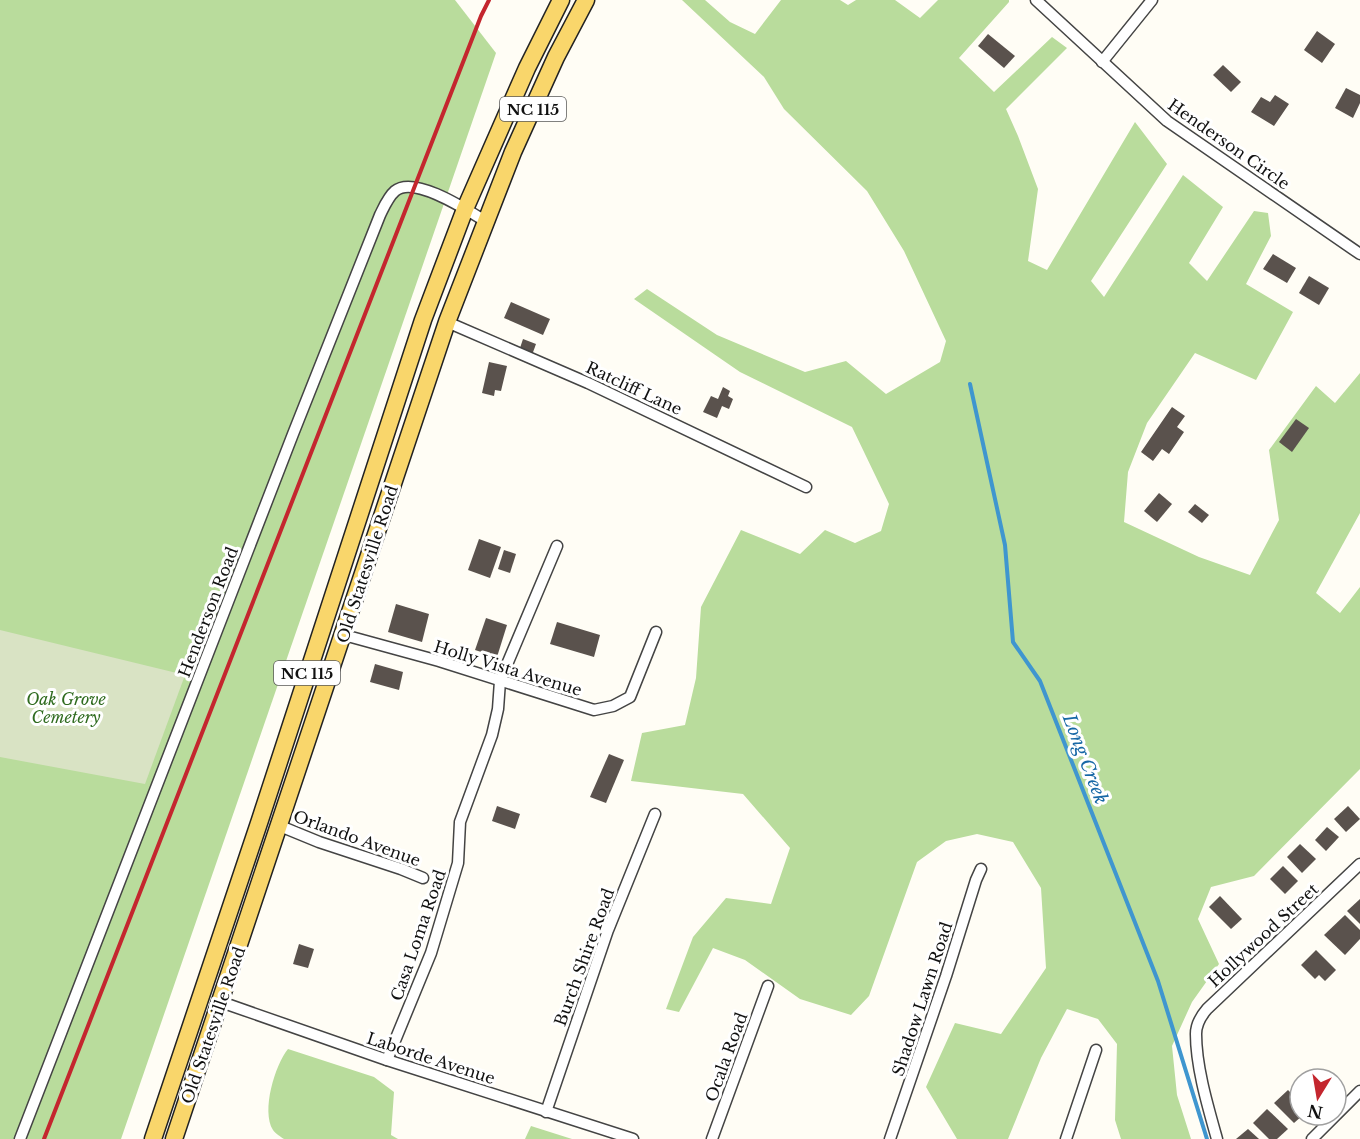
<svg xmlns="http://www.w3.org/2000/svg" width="1360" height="1139" font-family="'Libre Baskerville',serif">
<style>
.forest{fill:#b9dc9c}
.cemetery{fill:#d9e3c4}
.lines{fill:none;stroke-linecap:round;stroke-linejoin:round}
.stream{stroke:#3f96cf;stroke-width:4}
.building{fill:#5a524d}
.street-casing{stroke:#444;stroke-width:13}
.primary-casing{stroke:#222;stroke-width:19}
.street{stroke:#fff;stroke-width:10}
.primary{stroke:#f9d66b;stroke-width:16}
.rail{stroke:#c4262e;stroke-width:4}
.labels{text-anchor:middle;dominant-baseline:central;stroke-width:6;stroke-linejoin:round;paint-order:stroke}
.shield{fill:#fff;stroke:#585858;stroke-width:1.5}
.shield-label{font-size:15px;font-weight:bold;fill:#111}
.street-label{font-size:16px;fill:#111;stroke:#fff}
.park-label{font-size:16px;font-style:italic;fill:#2f6b1f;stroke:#fff}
.water-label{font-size:18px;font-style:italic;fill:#1768a6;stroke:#fff}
</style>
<rect width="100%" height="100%" fill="#fffdf5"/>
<g class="forest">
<path d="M0 0H455L496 53 121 1139H0Z"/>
<path d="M682 0H705L730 22 755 34 781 0H840L848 5 856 0H895L920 18 938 0H1009V2L959 58 994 92 1052 37 1067 48 1006 109 1018 136 1038 189 1028 261 1047 270 1135 122 1167 164 1091 281 1104 297 1183 175 1223 207 1189 263 1207 281 1254 211 1268 213 1271 236 1246 284 1293 312 1256 380 1195 353 1147 423 1128 472 1124 522 1199 557 1250 575 1279 520 1269 450 1316 386 1335 403 1360 373V513L1316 593 1340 613 1360 587V769L1254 876 1211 887 1198 919 1219 964 1192 1002 1172 1046 1177 1095 1191 1139H1121L1115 1120 1117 1044 1098 1019 1067 1009 1041 1058 1008 1139H957L926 1087 955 1023 1001 1034 1046 968 1041 888 1013 842 977 834 946 841 917 862 869 996 851 1015 800 999 745 960 713 948 679 1012 666 1009 693 937 726 898 771 904 790 848 743 794 631 781 642 733 685 725 696 678 701 607 741 530 800 554 825 530 855 543 881 531 889 504 852 427 740 372 634 299 647 289 717 335 805 372 846 361 886 394 940 362 946 341 904 251 867 191 784 109 764 77Z"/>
<path d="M288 1049 374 1077 394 1092 391 1135 398 1139H284C281 1137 275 1133 273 1130 261 1111 275 1065 288 1049Z"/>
<path d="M531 1126 572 1139H525Z"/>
</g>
<path class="cemetery" d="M0 630 185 675 145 784 0 757Z"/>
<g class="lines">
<path class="stream" d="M970 384 1005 545 1013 642 1040 681 1158 981 1207 1139"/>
</g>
<g class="building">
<path d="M1317 31 1335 44 1322 63 1304 50Z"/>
<path d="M988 34 1015 56 1004 68 978 46Z"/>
<path d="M1223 65 1241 82 1231 92 1213 75Z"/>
<path d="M1346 88 1360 95V103L1353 118 1335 108Z"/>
<path d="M1275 95 1289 104 1274 126 1251 112 1261 97 1270 102Z"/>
<path d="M1273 254 1296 268 1287 283 1263 269Z"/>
<path d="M1309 276 1329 288 1319 305 1299 293Z"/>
<path d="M511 302 550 319 543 335 504 318Z"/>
<path d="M523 339 536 344 532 355 519 351Z"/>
<path d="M489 362 507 366 501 391 495 390 494 396 482 393Z"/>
<path d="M723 387 730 391 728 396 733 399 729 409 722 406 717 418 703 412 711 396 718 399Z"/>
<path d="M1172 407 1185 416 1177 427 1184 432 1169 454 1162 449 1153 461 1141 452Z"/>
<path d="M1296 419 1309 428 1292 452 1279 442Z"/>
<path d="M1159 493 1172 504 1157 522 1144 511Z"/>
<path d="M1195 504 1209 515 1202 523 1188 512Z"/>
<path d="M479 539 501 547 490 578 468 570Z"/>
<path d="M504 550 516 554 510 573 498 569Z"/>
<path d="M396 604 429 614 422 642 388 632Z"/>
<path d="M486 618 507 625 497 657 475 650Z"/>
<path d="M557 622 600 635 594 657 550 644Z"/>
<path d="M375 664 403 672 399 690 370 682Z"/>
<path d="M609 754 624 760 606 803 590 797Z"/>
<path d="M497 806 520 814 515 829 492 821Z"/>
<path d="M1348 806 1360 819 1346 832 1334 819Z"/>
<path d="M1327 827 1339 837 1326 851 1315 840Z"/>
<path d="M1300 844 1316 859 1302 873 1287 857Z"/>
<path d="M1283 866 1298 881 1285 894 1270 879Z"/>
<path d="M1220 896 1242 919 1231 929 1209 907Z"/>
<path d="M1360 899V924L1347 911Z"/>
<path d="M1345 915 1360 930V939L1345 955 1324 935Z"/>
<path d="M299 944 314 949 308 968 293 964Z"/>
<path d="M1316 950 1336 970 1325 981 1319 975 1315 979 1301 965Z"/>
<path d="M1310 1071 1317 1079H1301Z"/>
<path d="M1288 1090 1300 1102V1115H1303L1294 1123 1274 1103Z"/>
<path d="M1267 1109 1288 1129 1277 1139H1269L1253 1123Z"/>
<path d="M1248 1129 1259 1139H1236Z"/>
</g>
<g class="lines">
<g class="street-casing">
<g id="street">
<path d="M1036 0 1167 121 1360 254"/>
<path d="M1102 62 1152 0"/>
<path d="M447 322 588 383 806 487"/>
<path d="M344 635 439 661 594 710 613 706 630 697 656 632"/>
<path d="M280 826 319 842 401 869 423 878"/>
<path d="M221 1002 387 1060 633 1139"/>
<path d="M387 1060 431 953 458 863 460 822 492 735 498 709 500 681 557 546"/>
<path d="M546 1112 608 930 655 814"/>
<path d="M20 1139 293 434 380 215C384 207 388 197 395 191 414 175 467 210 485 221"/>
<path d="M712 1139 768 986"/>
<path d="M890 1139 946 976 976 880 981 869"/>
<path d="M1066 1139 1096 1050"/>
<path d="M1217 1139C1208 1107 1196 1067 1196 1034 1196 1024 1201 1016 1207 1009L1360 864"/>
<path d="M1312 1139 1360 1091"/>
</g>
</g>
<g class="primary-casing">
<g id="primary">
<path d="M153 1139 260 820 423 320 465 209 527 68 561 0"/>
<path d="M174 1139 447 322 513 152 556 57 586 0"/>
</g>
</g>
<use href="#street" class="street"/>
<use href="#primary" class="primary"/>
<path class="rail" d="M44 1139 481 16 489 0"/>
</g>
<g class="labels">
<g class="shield">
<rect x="500" y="97" width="66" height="24" rx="4.5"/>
<rect x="274" y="661" width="66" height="24" rx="4.5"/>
</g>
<g class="shield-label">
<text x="533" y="109">NC 115</text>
<text x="307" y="673">NC 115</text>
</g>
<g class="street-label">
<text transform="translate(1229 144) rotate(35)">Henderson Circle</text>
<text transform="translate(634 388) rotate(25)">Ratcliff Lane</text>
<text transform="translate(367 564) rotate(-72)">Old Statesville Road</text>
<text transform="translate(208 612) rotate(-69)">Henderson Road</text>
<text transform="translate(508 668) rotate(17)">Holly Vista Avenue</text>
<text transform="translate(357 838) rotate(20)">Orlando Avenue</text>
<text transform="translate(418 935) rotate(-71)">Casa Loma Road</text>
<text transform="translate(1263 935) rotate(-43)">Hollywood Street</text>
<text transform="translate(584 957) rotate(-70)">Burch Shire Road</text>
<text transform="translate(922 999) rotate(-72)">Shadow Lawn Road</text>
<text transform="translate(213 1025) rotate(-71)">Old Statesville Road</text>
<text transform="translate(726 1057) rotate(-70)">Ocala Road</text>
<text transform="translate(431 1058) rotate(18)">Laborde Avenue</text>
</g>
<g class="park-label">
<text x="66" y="699">Oak Grove<tspan x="66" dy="18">Cemetery</tspan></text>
</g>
<g class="water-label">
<text transform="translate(1085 759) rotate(69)">Long Creek</text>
</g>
</g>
<g transform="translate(1318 1097) rotate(191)"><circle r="28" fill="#ffffff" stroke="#a0a0a0" stroke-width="1.5"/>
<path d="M0-4.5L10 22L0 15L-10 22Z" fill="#c4262e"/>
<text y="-9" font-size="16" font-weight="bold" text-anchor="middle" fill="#111111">N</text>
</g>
</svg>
